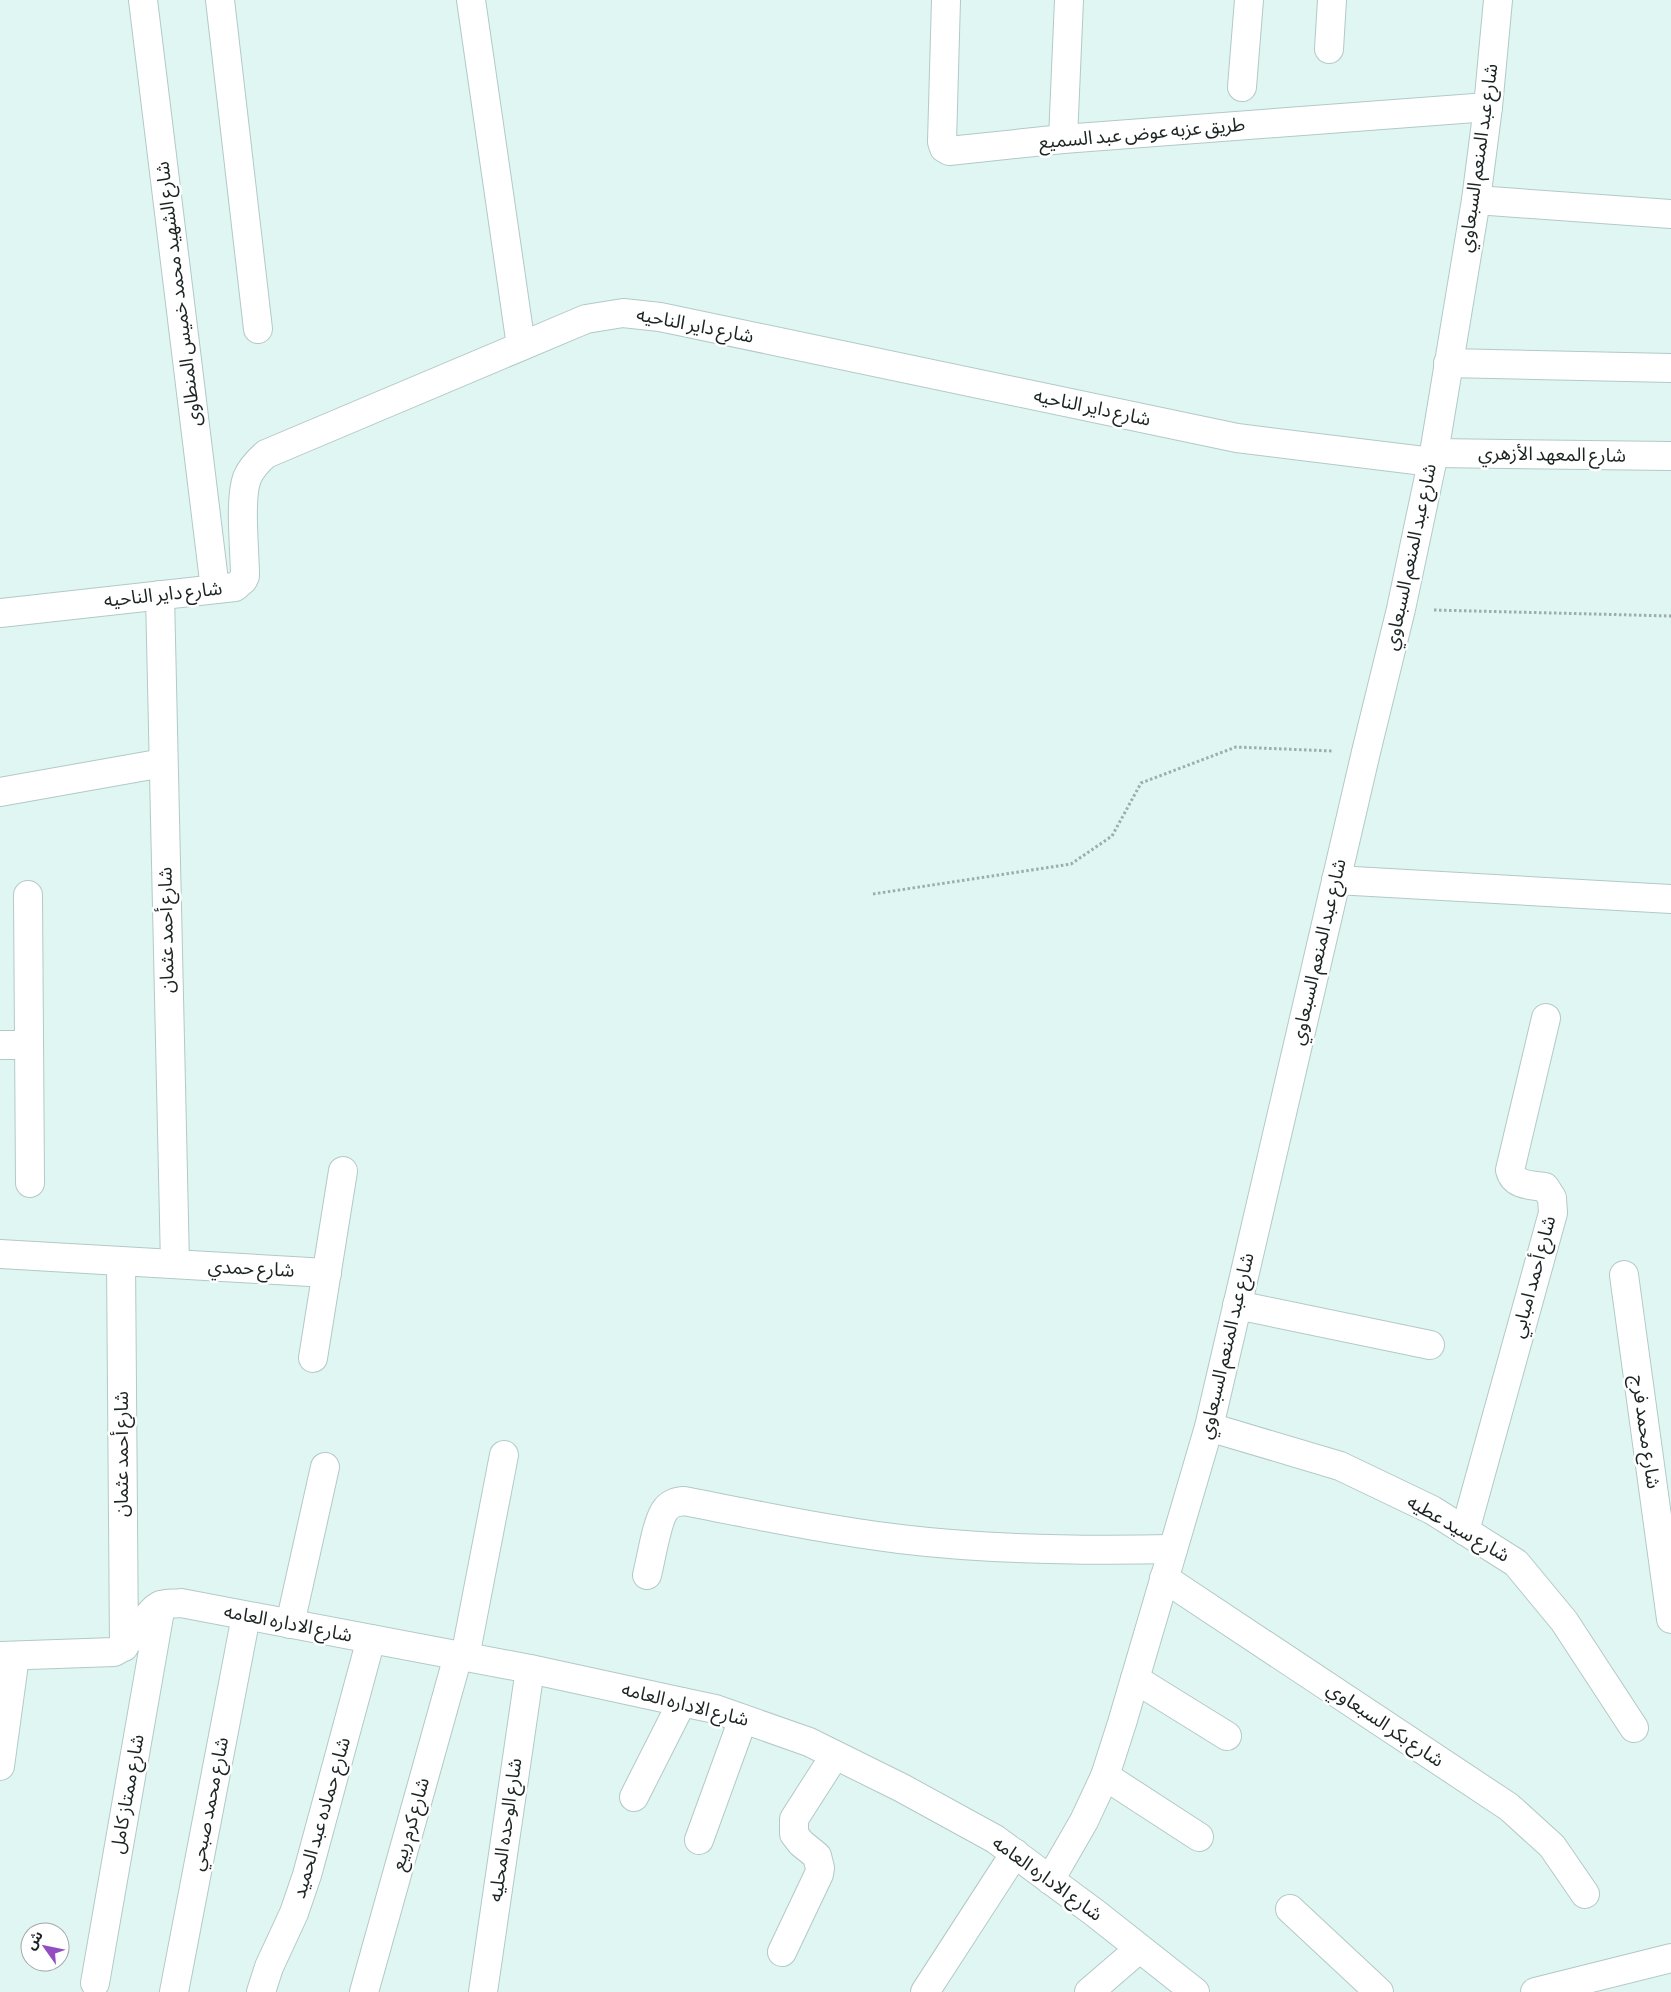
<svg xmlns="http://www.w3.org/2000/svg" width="1671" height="1992" font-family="'Sofia Sans Condensed','Noto Sans Arabic',sans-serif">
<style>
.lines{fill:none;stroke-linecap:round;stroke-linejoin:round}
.minor-casing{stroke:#b3c9c7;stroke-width:30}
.path{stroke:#9caeac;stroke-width:3;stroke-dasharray:2.5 2.5;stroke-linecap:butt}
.minor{stroke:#fff;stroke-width:28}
.labels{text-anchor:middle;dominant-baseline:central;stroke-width:5;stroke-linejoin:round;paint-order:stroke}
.street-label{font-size:19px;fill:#1b2423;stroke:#fff}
</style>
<rect width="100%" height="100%" fill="#dff6f3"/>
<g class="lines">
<g class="minor-casing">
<g id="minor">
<path d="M143 0 215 589"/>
<path d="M220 0 258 329"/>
<path d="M471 0 521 346"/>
<path d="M946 0 942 142 944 148 949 151 1063 139 1488 107"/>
<path d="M1329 49 1332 0"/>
<path d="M1242 87 1249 0"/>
<path d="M1063 139 1069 0"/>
<path d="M1476 200 1671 214"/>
<path d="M1448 363 1671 368"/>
<path d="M1434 453 1671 456"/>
<path d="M160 595 175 1264"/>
<path d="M0 613 235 587 243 580 245 576C245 551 239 500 247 478 251 468 258 461 266 454L586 319 623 313 660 317 1237 438 1432 462"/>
<path d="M0 792 163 763"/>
<path d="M1336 880 1671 899"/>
<path d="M28 895 30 1183"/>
<path d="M0 1045H29"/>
<path d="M0 1254 327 1273"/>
<path d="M121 1261 124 1647"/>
<path d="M1624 1275 1671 1619"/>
<path d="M1237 1305 1430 1345"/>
<path d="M313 1358 343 1171"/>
<path d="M1209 1427 1340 1466 1432 1510 1516 1563 1564 1621 1634 1728"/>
<path d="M1465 1531 1553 1213 1552 1198 1545 1187C1531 1185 1514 1186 1510 1170L1546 1018"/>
<path d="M647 1575C651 1560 657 1519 666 1509 671 1503 676 1502 684 1501 756 1515 827 1530 900 1539 991 1550 1082 1551 1173 1549"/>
<path d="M1164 1578 1509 1807 1552 1846 1585 1894"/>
<path d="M290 1624 325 1467"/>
<path d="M0 1656 114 1652C134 1642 147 1610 161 1605 167 1603 175 1604 181 1603L530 1669 682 1702 715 1709 809 1742 902 1788 995 1839 1095 1913 1195 1992"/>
<path d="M465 1657 504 1455"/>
<path d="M1135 1679 1227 1736"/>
<path d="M0 1766 15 1656"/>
<path d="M1105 1776 1199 1837"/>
<path d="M634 1797 682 1702"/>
<path d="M699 1840 743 1719"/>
<path d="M1050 1880 1084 1821 1105 1776 1122 1723 1209 1427 1366 752 1401 609 1434 453 1476 200 1488 107 1498 0"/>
<path d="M1290 1909 1379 1992"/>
<path d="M782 1952 819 1874 820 1868 817 1856 801 1843 794 1834V1819L835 1755"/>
<path d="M95 1983 161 1605"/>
<path d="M174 1992 246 1616"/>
<path d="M261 1992 269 1967 294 1913 307 1875 371 1639"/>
<path d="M364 1992 458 1656"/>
<path d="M483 1992 530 1669"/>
<path d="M925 1992 1015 1853"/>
<path d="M1089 1992 1139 1949"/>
<path d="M1535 1992 1671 1958"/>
</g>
</g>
<g class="path">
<path d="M1434 610 1671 616"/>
<path d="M873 894 1071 864 1112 836 1141 783 1236 747 1332 751"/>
</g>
<use href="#minor" class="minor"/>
</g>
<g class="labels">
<g class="street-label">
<text transform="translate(1142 134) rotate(-5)">طريق عزبه عوض عبد السميع</text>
<text transform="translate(1479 158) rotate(-82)">شارع عبد المنعم السبعاوي</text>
<text transform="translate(179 294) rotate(-97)">شارع الشهيد محمد خميس المنطاوى</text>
<text transform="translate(695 326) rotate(11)">شارع داير الناحيه</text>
<text transform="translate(1092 408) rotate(12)">شارع داير الناحيه</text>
<text transform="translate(1552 455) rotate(1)">شارع المعهد الأزهري</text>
<text transform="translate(1411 557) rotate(-78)">شارع عبد المنعم السبعاوي</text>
<text transform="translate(163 595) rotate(-6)">شارع داير الناحيه</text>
<text transform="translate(167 930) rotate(-91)">شارع أحمد عثمان</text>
<text transform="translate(1319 952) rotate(-77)">شارع عبد المنعم السبعاوي</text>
<text transform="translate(251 1269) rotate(3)">شارع حمدي</text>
<text transform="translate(1534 1277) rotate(-75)">شارع أحمد امبابي</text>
<text transform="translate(1227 1346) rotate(-77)">شارع عبد المنعم السبعاوي</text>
<text transform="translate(1645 1432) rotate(82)">شارع محمد فرج</text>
<text transform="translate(122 1454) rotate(-90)">شارع أحمد عثمان</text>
<text transform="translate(1458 1529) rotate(30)">شارع سيد عطيه</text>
<text transform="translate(288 1624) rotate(11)">شارع الاداره العامه</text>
<text transform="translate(685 1705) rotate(14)">شارع الاداره العامه</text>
<text transform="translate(1385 1725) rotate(34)">شارع بكر السبعاوي</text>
<text transform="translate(128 1794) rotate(-80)">شارع ممتاز كامل</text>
<text transform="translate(210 1804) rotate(-79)">شارع محمد صبحي</text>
<text transform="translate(322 1818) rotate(-74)">شارع حماده عبد الحميد</text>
<text transform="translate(411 1824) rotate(-74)">شارع كرم ربيع</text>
<text transform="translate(506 1830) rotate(-82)">شارع الوحده المحليه</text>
<text transform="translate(1047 1879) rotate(36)">شارع الاداره العامه</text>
</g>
</g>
<g transform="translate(45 1947) rotate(303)"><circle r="24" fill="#ffffff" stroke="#a4a7a7"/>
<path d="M0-4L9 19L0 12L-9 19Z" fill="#924dc1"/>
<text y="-8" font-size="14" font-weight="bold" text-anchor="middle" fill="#1b2423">ش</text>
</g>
</svg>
